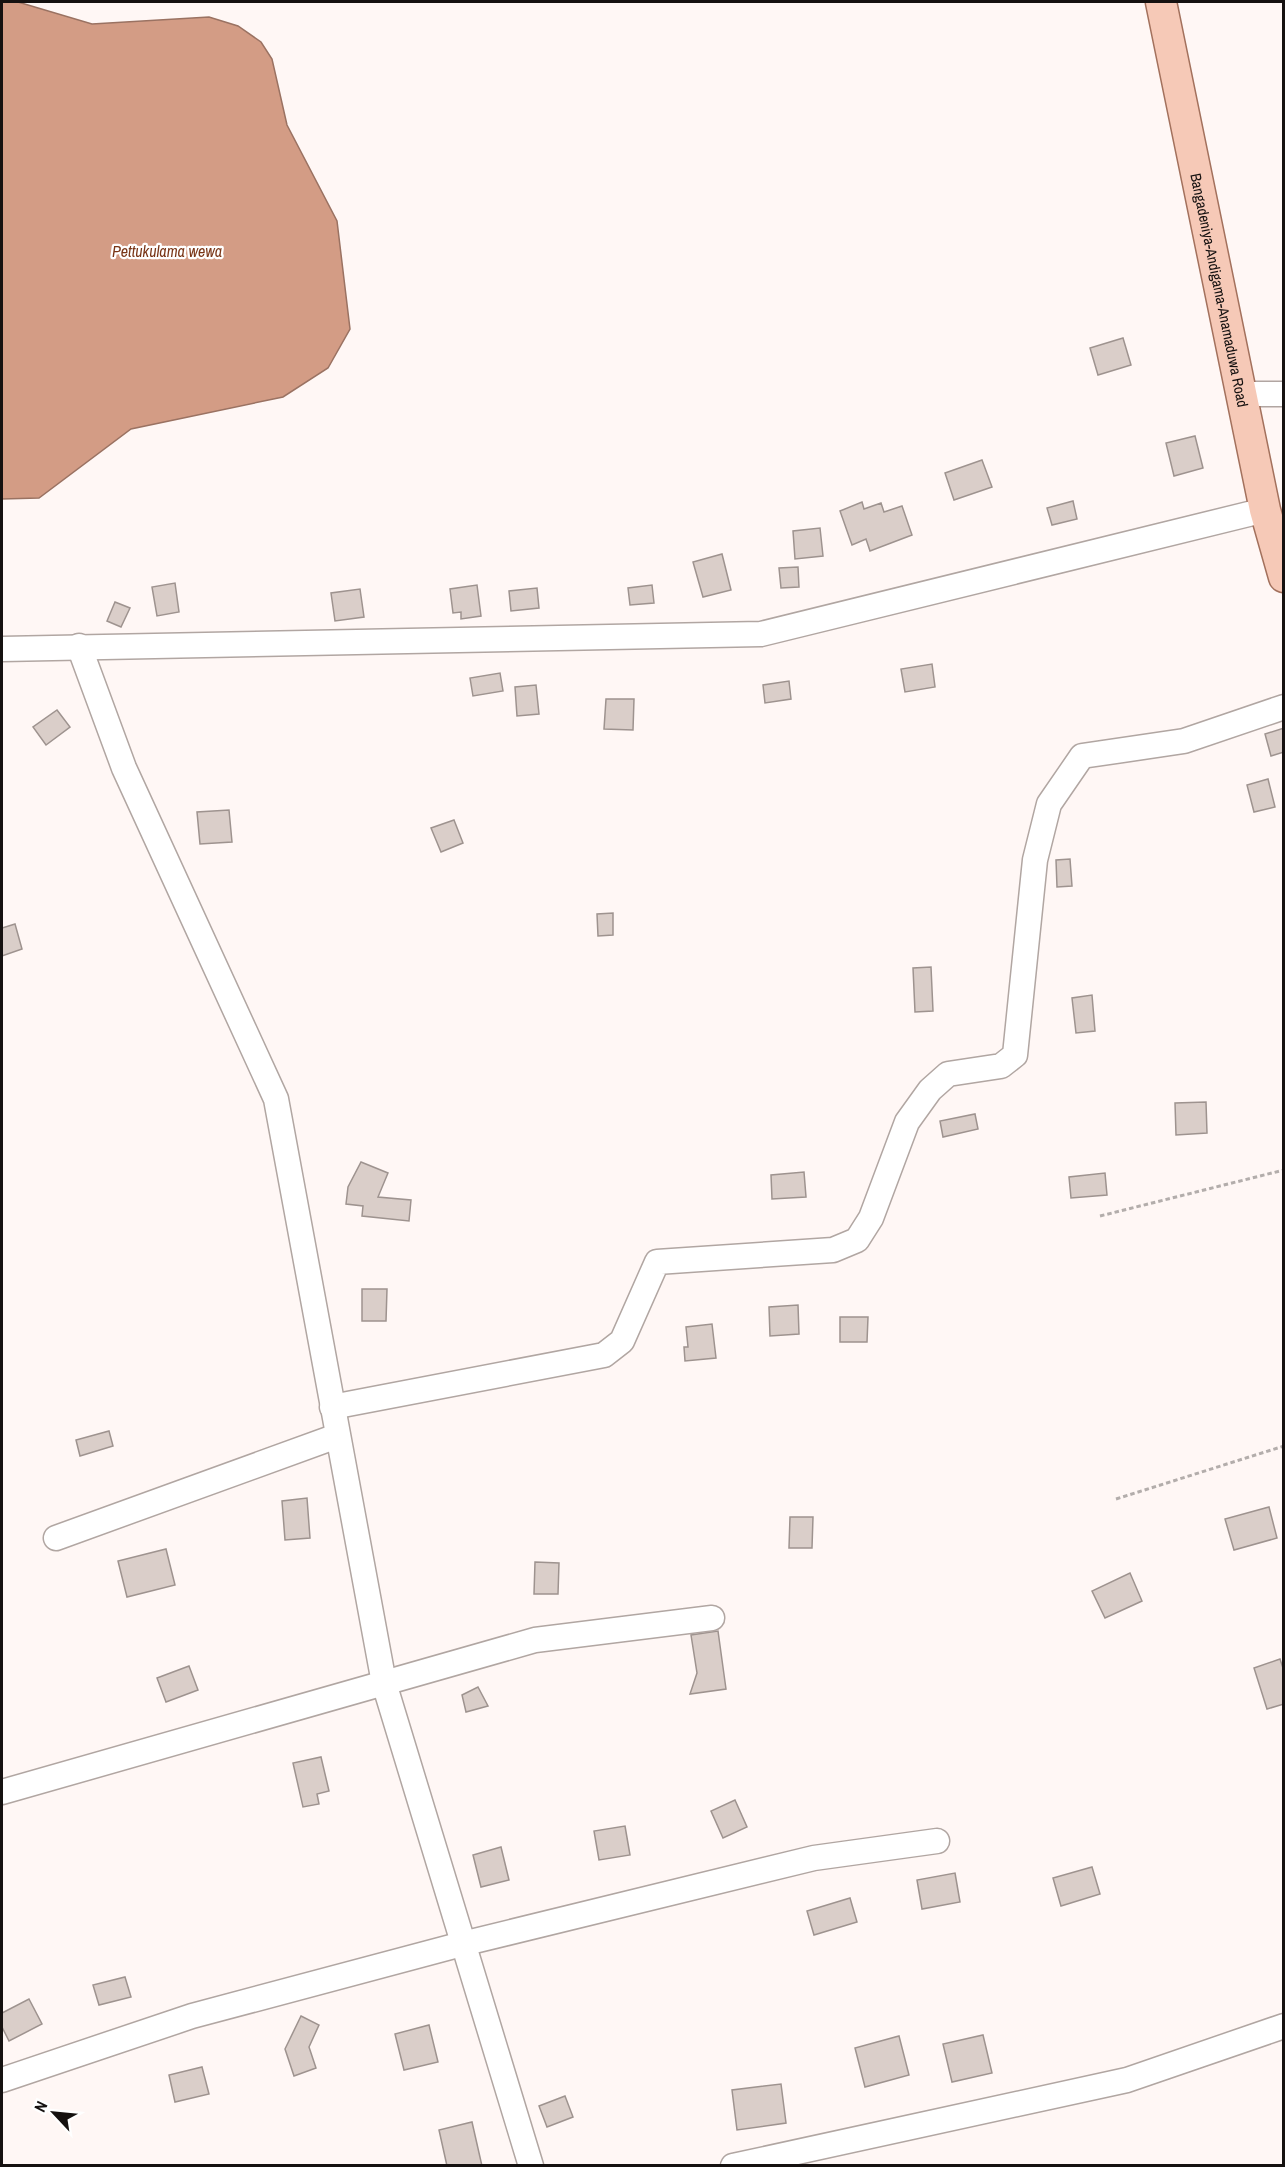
<svg xmlns="http://www.w3.org/2000/svg" width="1285" height="2167" font-family="'Archivo Narrow',sans-serif">
<style>
.water{fill:#d39c85;stroke:#9a7262;stroke-width:1.5}
.building{fill:#dacec9;stroke:#9e938f;stroke-width:1.5}
.lines{fill:none;stroke-linecap:round;stroke-linejoin:round}
.minor-casing{stroke:#b1a6a2;stroke-width:27}
.major-casing{stroke:#a3715d;stroke-width:33}
.path{stroke:#b3adab;stroke-width:3;stroke-dasharray:4.5 3;stroke-linecap:butt}
.minor{stroke:#fff;stroke-width:24}
.major{stroke:#f6c9b7;stroke-width:30}
.labels{text-anchor:middle;dominant-baseline:central;stroke-width:4.5;stroke-linejoin:round;paint-order:stroke}
.street-label{font-size:15px;fill:#151110;stroke:#fff}
.water-label{font-size:16px;font-style:italic;fill:#793516;stroke:#fff}
</style>
<rect width="100%" height="100%" fill="#fff7f5"/>
<path class="water" d="M2 2H18L92 24 209 17 238 26 261 42 272 59 287 125 337 221 350 329 328 368 283 397 131 429 39 498 2 499Z"/>
<g class="building">
<path d="M1123 338 1131 365 1098 375 1090 348Z"/>
<path d="M1195 436 1203 468 1174 476 1166 443Z"/>
<path d="M982 460 992 487 954 500 945 473Z"/>
<path d="M1073 501 1077 519 1052 525 1047 508Z"/>
<path d="M862 502 864 509 881 503 884 512 902 506 912 535 870 551 866 539 852 545 840 511Z"/>
<path d="M820 528 823 556 795 559 793 531Z"/>
<path d="M722 554 731 590 703 597 693 562Z"/>
<path d="M798 567 799 587 781 588 779 568Z"/>
<path d="M175 583 179 612 157 616 152 587Z"/>
<path d="M477 585 481 616 461 619V612L453 613 450 589Z"/>
<path d="M652 585 654 603 630 605 628 588Z"/>
<path d="M537 588 539 608 511 611 509 591Z"/>
<path d="M360 589 364 617 335 621 331 593Z"/>
<path d="M115 602 130 608 121 627 107 621Z"/>
<path d="M932 664 935 687 905 692 901 669Z"/>
<path d="M500 673 503 691 473 696 470 678Z"/>
<path d="M789 681 791 699 765 703 763 685Z"/>
<path d="M536 685 539 714 517 716 515 687Z"/>
<path d="M606 699H634L633 730 604 729Z"/>
<path d="M57 710 70 727 46 745 33 727Z"/>
<path d="M1284 728V752L1271 756 1265 734Z"/>
<path d="M1268 779 1275 807 1254 812 1247 785Z"/>
<path d="M229 810 232 842 200 844 197 812Z"/>
<path d="M454 820 463 843 441 852 431 828Z"/>
<path d="M1070 859 1072 886 1057 887 1056 860Z"/>
<path d="M613 913V935L598 936 597 914Z"/>
<path d="M15 924 22 949 2 956V928Z"/>
<path d="M931 967 933 1011 915 1012 913 968Z"/>
<path d="M1092 995 1095 1031 1076 1033 1072 998Z"/>
<path d="M1206 1102 1207 1133 1176 1135 1175 1103Z"/>
<path d="M975 1114 978 1129 943 1137 940 1121Z"/>
<path d="M361 1162 388 1173 378 1197 411 1200 409 1221 362 1216 363 1206 346 1204 348 1187Z"/>
<path d="M804 1172 806 1197 772 1199 771 1175Z"/>
<path d="M1105 1173 1107 1195 1071 1198 1069 1177Z"/>
<path d="M362 1289H387L386 1321H362Z"/>
<path d="M798 1305 799 1334 770 1336 769 1307Z"/>
<path d="M840 1317H868L867 1342H840Z"/>
<path d="M712 1324 716 1358 685 1361 684 1347H688L686 1327Z"/>
<path d="M109 1431 113 1446 80 1456 76 1440Z"/>
<path d="M307 1498 310 1538 285 1540 282 1501Z"/>
<path d="M1269 1507 1277 1538 1234 1550 1225 1519Z"/>
<path d="M790 1517H813L812 1548H789Z"/>
<path d="M166 1549 175 1585 127 1597 118 1561Z"/>
<path d="M535 1562 559 1563 558 1594H534Z"/>
<path d="M1130 1573 1142 1601 1105 1618 1092 1591Z"/>
<path d="M718 1631 726 1689 690 1694 697 1673 691 1635Z"/>
<path d="M1280 1659 1284 1671V1704L1267 1709 1254 1668Z"/>
<path d="M189 1666 198 1690 166 1702 157 1678Z"/>
<path d="M478 1687 488 1706 466 1712 462 1695Z"/>
<path d="M321 1757 329 1791 317 1794 319 1804 303 1807 293 1763Z"/>
<path d="M735 1800 747 1827 723 1838 711 1811Z"/>
<path d="M625 1826 630 1855 599 1860 594 1831Z"/>
<path d="M501 1847 509 1880 481 1887 473 1855Z"/>
<path d="M1092 1867 1100 1894 1061 1906 1053 1878Z"/>
<path d="M955 1873 960 1902 922 1909 917 1880Z"/>
<path d="M850 1898 857 1922 814 1935 807 1911Z"/>
<path d="M125 1977 131 1997 99 2005 93 1985Z"/>
<path d="M29 1999 42 2024 9 2041 2 2027V2013Z"/>
<path d="M301 2016 319 2025 309 2047 316 2068 294 2076 285 2049Z"/>
<path d="M429 2025 438 2062 404 2070 395 2034Z"/>
<path d="M983 2035 992 2073 952 2082 943 2044Z"/>
<path d="M899 2036 909 2075 865 2087 855 2048Z"/>
<path d="M202 2067 209 2094 175 2102 169 2075Z"/>
<path d="M781 2084 786 2123 737 2130 732 2090Z"/>
<path d="M565 2096 573 2117 547 2127 539 2106Z"/>
<path d="M472 2122 482 2166H447L439 2130Z"/>
</g>
<g class="lines">
<g class="minor-casing">
<g id="minor">
<path d="M1241 394H1284"/>
<path d="M79 646 124 768 276 1099 384 1683 531 2166"/>
<path d="M2 649 761 634 1265 510"/>
<path d="M332 1407 604 1355 622 1341 657 1262 833 1250 857 1240 871 1218 907 1122 930 1090 948 1074 1001 1066 1015 1055 1035 860 1049 804 1082 756 1184 741 1284 707"/>
<path d="M56 1538 337 1436"/>
<path d="M2 1792 535 1640 712 1618"/>
<path d="M2 2080 192 2016 462 1944 814 1858 937 1841"/>
<path d="M733 2166 1127 2080 1284 2026"/>
</g>
</g>
<g class="major-casing">
<g id="major">
<path id="s1" d="M1161 2 1265 510 1284 577"/>
</g>
</g>
<g class="path">
<path d="M1100 1216 1284 1170"/>
<path d="M1116 1499 1284 1446"/>
</g>
<use href="#minor" class="minor"/>
<use href="#major" class="major"/>
</g>
<g class="labels">
<g class="street-label">
<text stroke="none"><textPath href="#s1" startOffset="294">Bangadeniya-Andigama-Anamaduwa Road</textPath></text>
</g>
<g class="water-label">
<text x="167" y="251">Pettukulama wewa</text>
</g>
</g>
<rect width="1285" height="2167" fill="none" stroke="#151110" stroke-width="6"/>
<g transform="translate(54 2113) rotate(296)" stroke="#ffffff" stroke-width="4.5" paint-order="stroke">
<path d="M0-4.5L10 22L0 15L-10 22Z" fill="#151110"/>
<text y="-9" font-size="16" font-weight="bold" text-anchor="middle" fill="#151110">N</text>
</g>
</svg>
